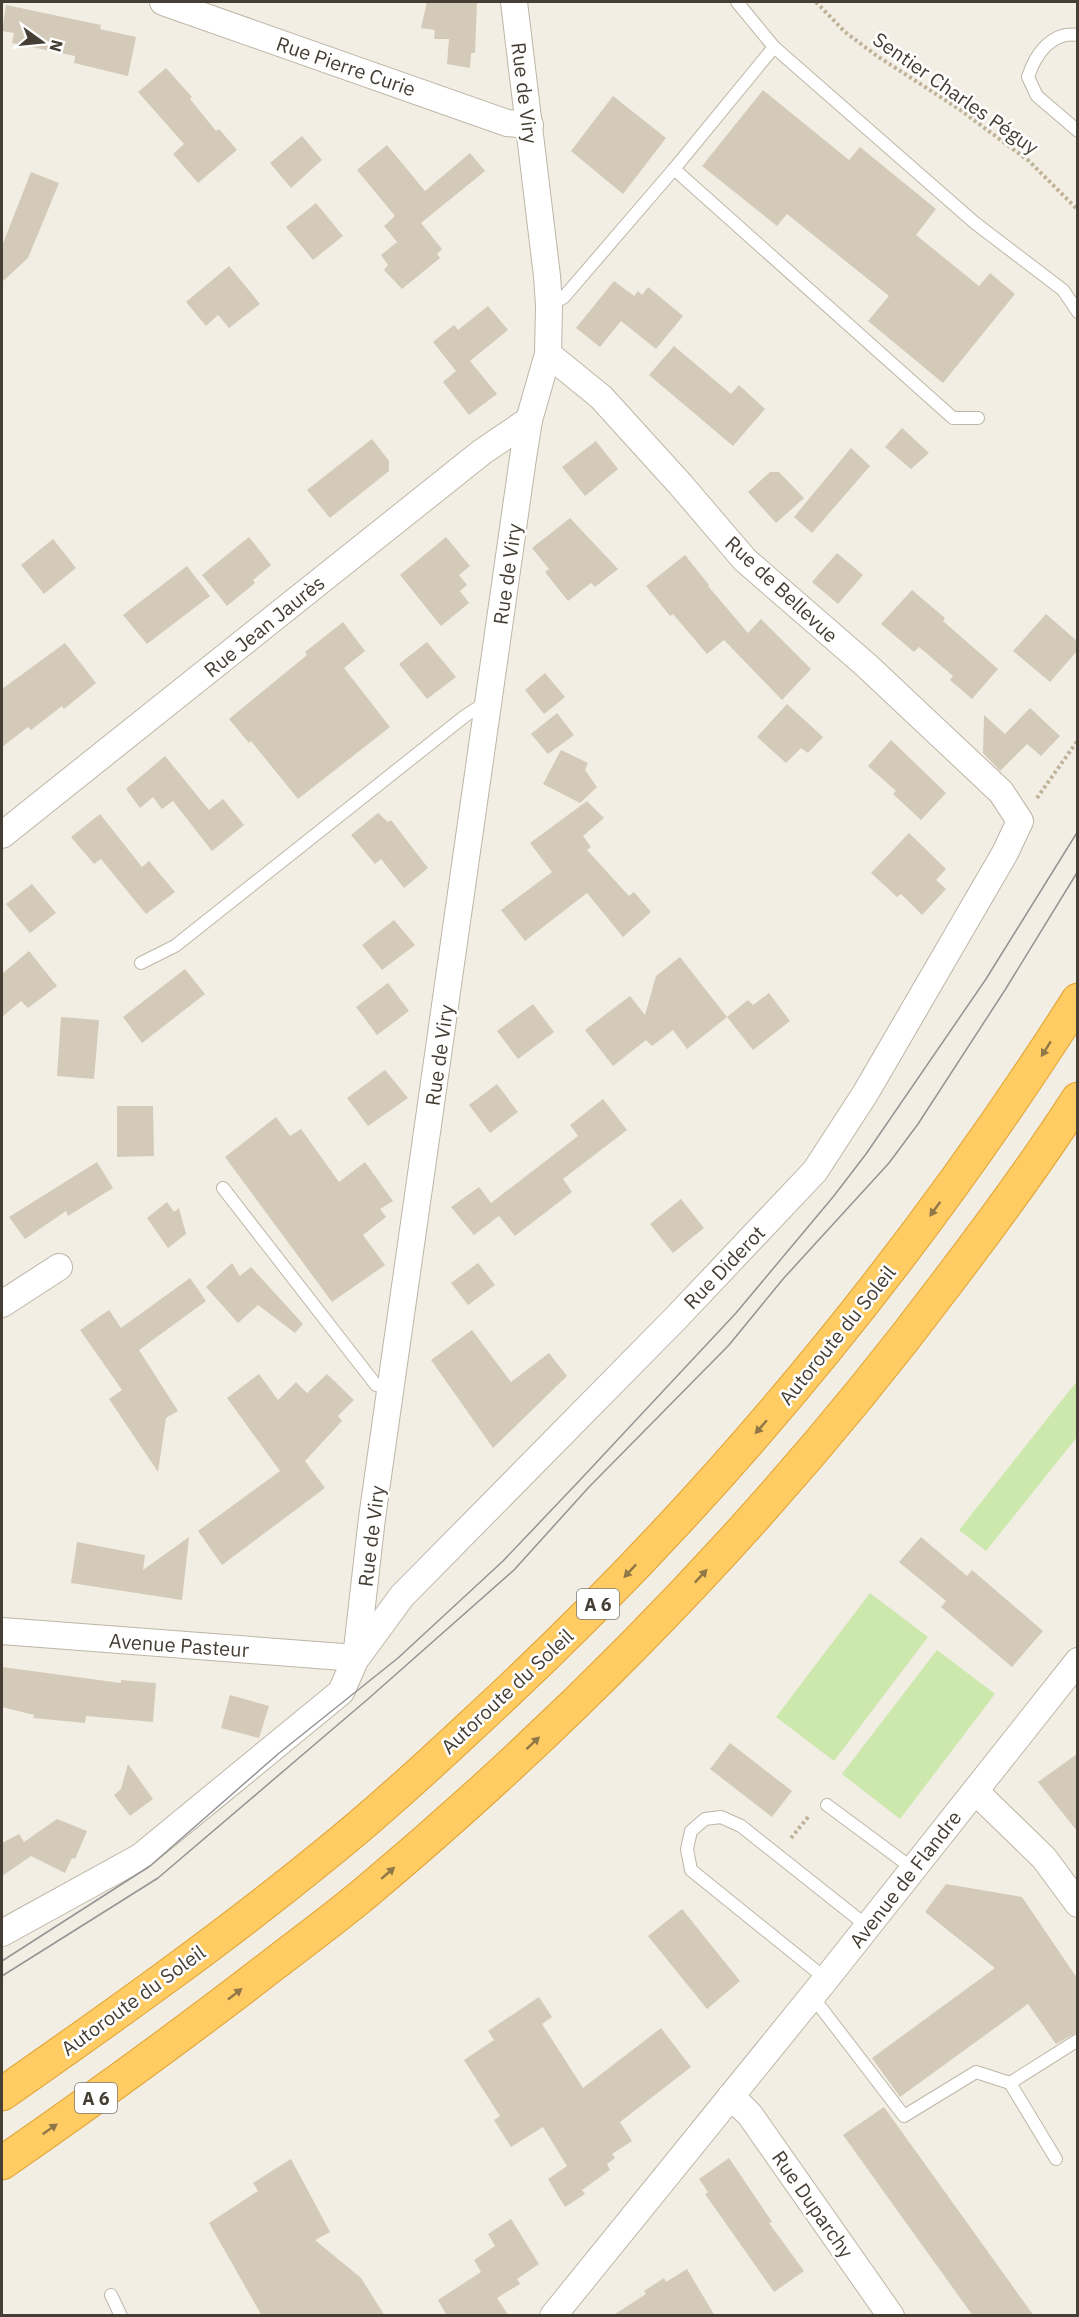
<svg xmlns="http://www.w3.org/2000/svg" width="1079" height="2317" font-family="'IBM Plex Sans',sans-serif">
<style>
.green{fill:#cce8ac}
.building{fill:#d4cab9}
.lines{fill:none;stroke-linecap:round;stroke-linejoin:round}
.service-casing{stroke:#beb6a7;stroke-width:14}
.minor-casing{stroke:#beb6a7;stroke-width:28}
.motorway-casing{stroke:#dfa131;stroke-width:35}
.path{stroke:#c0b298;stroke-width:4;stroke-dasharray:3 3;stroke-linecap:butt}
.service{stroke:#fff;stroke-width:12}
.minor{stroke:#fff;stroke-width:26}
.motorway{stroke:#ffcc63;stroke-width:33}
.tram{stroke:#949494;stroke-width:1.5}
.oneway{fill:#8f7747}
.labels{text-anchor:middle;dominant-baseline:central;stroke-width:5;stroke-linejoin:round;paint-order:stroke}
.shield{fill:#fff;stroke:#7d7871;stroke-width:1.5}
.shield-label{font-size:18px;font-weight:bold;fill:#453e34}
.street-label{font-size:20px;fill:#453e34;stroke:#fff}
</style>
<rect width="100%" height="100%" fill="#f2eee4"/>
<g class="green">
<path d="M1077 1381V1437L986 1551 959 1530Z"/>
<path d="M870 1593 928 1637 834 1761 776 1717Z"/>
<path d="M937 1650 995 1694 900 1819 842 1774Z"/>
</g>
<g class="building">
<path d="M427 2H477L475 53H471L470 68 447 64 449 39H434L435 30 421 28Z"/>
<path d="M6 5 101 25 100 29 136 37 128 76 74 63 75 56 12 43 14 33 2 31Z"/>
<path d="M166 68 192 97 190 99 216 131 219 129 237 150 198 183 173 154 184 144 138 92Z"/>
<path d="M763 90 849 160 860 147 936 209 916 235 979 286 990 273 1015 294 943 383 868 321 889 296 787 214 777 226 702 166Z"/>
<path d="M613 96 666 138 623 194 571 151Z"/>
<path d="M302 136 322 160 291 188 270 163Z"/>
<path d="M387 145 425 191 470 153 485 171 421 223 442 249 437 254 440 258 402 289 384 270 388 265 381 255 397 242 384 226 395 216 357 170Z"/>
<path d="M31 172 59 183 28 258 2 282V246Z"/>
<path d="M316 203 343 236 313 260 286 227Z"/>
<path d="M229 266 260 304 229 328 218 315 206 326 186 302Z"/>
<path d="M614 281 634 296 638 291 642 295 648 287 683 316 656 349 621 321 600 347 576 328Z"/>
<path d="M488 306 508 330 470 361 497 394 469 415 443 382 456 371 433 342 454 325 458 330Z"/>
<path d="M674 346 731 394 739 385 765 409 733 446 649 375Z"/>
<path d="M902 428 929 453 911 469 885 447Z"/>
<path d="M372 439 389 461V471L330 518 307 490Z"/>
<path d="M596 441 618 469 585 496 562 467Z"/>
<path d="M851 448 870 466 812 533 794 517Z"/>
<path d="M770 472H779L804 498 776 523 748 492Z"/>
<path d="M570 518 618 569 595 587 591 583 568 601 545 572 549 569 532 548Z"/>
<path d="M249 537 271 565 253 580 255 583 227 606 202 575Z"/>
<path d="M446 537 470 566 459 575 467 585 460 591 469 603 441 626 400 575Z"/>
<path d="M53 539 76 568 44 594 21 565Z"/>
<path d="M837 553 863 575 838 604 812 582Z"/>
<path d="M685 555 709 585 708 586 748 633 761 619 811 669 782 700 724 640 707 654 673 614 670 616 646 586Z"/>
<path d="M187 566 210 596 147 644 123 615Z"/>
<path d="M912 590 945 618 943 621 998 669 972 699 950 680 953 676 919 647 914 652 881 624Z"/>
<path d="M1046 614 1077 641V651L1050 682 1013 651Z"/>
<path d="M343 622 365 651 344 668 390 727 298 799 251 741 249 743 229 719 307 655 305 652Z"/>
<path d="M427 642 456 677 427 699 399 664Z"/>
<path d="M65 643 96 683 64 709 62 706 31 730 28 727 2 747V689Z"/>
<path d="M545 673 565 697 544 714 525 690Z"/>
<path d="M787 704 823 737 808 753 801 748 786 763 757 737Z"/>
<path d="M1030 708 1060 736 1041 756 1027 744 1000 771 983 753 984 715 1005 734Z"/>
<path d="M557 713 574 735 548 754 531 734Z"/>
<path d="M891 740 946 793 921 820 893 794 896 791 868 766Z"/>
<path d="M561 750 588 763 585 770 597 787 580 803 543 784Z"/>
<path d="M165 756 209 810 223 799 244 825 212 851 173 801 162 809 153 797 140 808 126 789Z"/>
<path d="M587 801 604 818 583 836 591 847 587 850 629 896 634 892 651 912 623 937 587 893 525 941 501 910 552 872 530 843Z"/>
<path d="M378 813 388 822 391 820 428 868 404 888 381 859 375 864 351 835Z"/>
<path d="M100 814 142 867 149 861 175 892 146 914 101 859 94 864 71 837Z"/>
<path d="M909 833 946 869 936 880 946 889 922 915 901 894 897 897 871 873Z"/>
<path d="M32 884 56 913 30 933 6 904Z"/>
<path d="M394 920 415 945 382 970 362 945Z"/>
<path d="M29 951 57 986 28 1008 21 1001 2 1017V974Z"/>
<path d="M680 957 727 1017 687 1049 673 1030 652 1046 646 1040 613 1066 585 1030 630 996 645 1015 656 976Z"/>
<path d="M185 969 205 994 142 1043 123 1017Z"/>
<path d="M388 983 409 1011 377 1035 356 1007Z"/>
<path d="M769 993 790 1021 753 1050 727 1017 748 1000 753 1005Z"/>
<path d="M533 1004 554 1032 518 1059 497 1031Z"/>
<path d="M61 1017 99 1020 94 1079 57 1076Z"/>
<path d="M385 1070 408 1098 368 1126 347 1098Z"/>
<path d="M497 1084 518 1112 490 1133 469 1105Z"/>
<path d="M603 1099 627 1130 563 1179 572 1192 515 1236 499 1216 474 1235 451 1207 479 1187 491 1203 578 1136 570 1125Z"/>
<path d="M117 1106H153L154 1156 117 1157Z"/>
<path d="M276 1117 290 1136 301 1129 339 1182 365 1162 393 1201 380 1209 386 1217 363 1235 385 1265 332 1302 225 1157Z"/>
<path d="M97 1162 113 1188 68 1216 66 1211 25 1239 9 1217Z"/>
<path d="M681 1199 704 1228 673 1253 650 1224Z"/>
<path d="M167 1202 174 1212 179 1208 186 1234 168 1248 147 1218Z"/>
<path d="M232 1263 240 1276 251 1267 303 1324 295 1333 258 1305 238 1323 206 1287Z"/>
<path d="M478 1263 495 1285 468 1305 451 1283Z"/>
<path d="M190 1278 206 1301 139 1350 178 1411 166 1418 158 1472 109 1399 122 1390 80 1330 109 1310 121 1328Z"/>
<path d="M472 1330 511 1382 549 1353 567 1376 493 1448 431 1360Z"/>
<path d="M259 1374 278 1400 296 1382 307 1393 327 1374 354 1400 338 1416 342 1421 305 1461 325 1488 222 1565 198 1531 280 1471 227 1398Z"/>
<path d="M189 1537 182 1600 71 1583 77 1542 145 1555 143 1570Z"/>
<path d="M921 1537 967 1576 972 1570 1043 1631 1012 1667 941 1607 946 1601 899 1562Z"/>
<path d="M2 1667 121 1683V1680L156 1683 153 1722 86 1716 85 1723 33 1718 34 1715 2 1707Z"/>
<path d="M230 1695 269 1706 259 1738 221 1728Z"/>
<path d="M730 1743 792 1791 772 1817 710 1769Z"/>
<path d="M1077 1754V1831L1038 1782Z"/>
<path d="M128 1764 153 1799 130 1816 114 1795 121 1789Z"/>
<path d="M57 1819 87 1831 75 1859 72 1858 65 1873 31 1856 2 1876V1843L19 1834 24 1842Z"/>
<path d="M946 1884 1022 1897 1077 1978V2032L1056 2044 1028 2004 900 2097 872 2058 995 1968 925 1912Z"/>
<path d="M682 1909 740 1981 707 2009 648 1936Z"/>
<path d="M539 1997 552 2017 542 2024 583 2088 661 2028 691 2067 620 2122 632 2141 612 2154 615 2158 607 2164 610 2170 582 2190 585 2194 565 2207 548 2179 567 2166 543 2127 511 2147 494 2120 500 2116 464 2060 494 2040 488 2031Z"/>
<path d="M884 2107 1034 2316H973L843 2135Z"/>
<path d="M729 2158 772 2222 769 2223 804 2271 774 2292 705 2194 708 2192 699 2179Z"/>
<path d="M291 2159 330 2232 315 2240 361 2278 385 2316H262L209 2223 258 2191 253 2183Z"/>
<path d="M511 2219 539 2264 517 2279 520 2284 497 2298 509 2316H447L438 2300 481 2272 474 2260 495 2246 488 2234Z"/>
<path d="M687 2269 715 2316H612L646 2294 644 2291 664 2278 666 2282Z"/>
</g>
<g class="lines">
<g class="service-casing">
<g id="service">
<path d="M737 2 774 47 975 223 1063 290 1078 312"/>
<path d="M1078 35C1051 31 1035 55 1028 77L1037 96 1078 131"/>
<path d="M774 47 674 169 953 418H978"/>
<path d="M549 306 564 297 674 169"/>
<path d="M141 963 175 946 465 716 488 701"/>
<path d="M223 1188 376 1385 391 1389"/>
<path d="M827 1805 912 1868"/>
<path d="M826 1979 691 1870 687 1849 691 1831 705 1819 721 1817 741 1826 867 1926"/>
<path d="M812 1996 904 2116 976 2072 1010 2083"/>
<path d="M1056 2159 1010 2083 1078 2040"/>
<path d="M111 2295 121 2316"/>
</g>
</g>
<g class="minor-casing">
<g id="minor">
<path d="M163 2 507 123 530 125"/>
<path d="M2 835 482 452 529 420"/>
<path d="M2 1304 59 1267"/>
<path d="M2 1631 356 1658"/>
<path d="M358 1656 402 1596 676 1318 815 1171 865 1094 1005 853 1020 821 1001 792 866 665 745 560 680 484 601 397 548 354"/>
<path d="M975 1791 1044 1858 1078 1904"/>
<path d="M2 1933 140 1857 341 1692 356 1658 372 1518 523 458 529 420 548 354 549 306 547 276 514 2"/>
<path d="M731 2096 750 2115 891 2316"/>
<path d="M553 2316 826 1979 1078 1661"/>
</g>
</g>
<g class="motorway-casing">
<g id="motorway">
<path d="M2 2094C112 2017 222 1939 326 1854 377 1813 425 1769 472 1725 705 1511 908 1267 1078 1000"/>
<path d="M2 2163C94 2099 185 2033 274 1964 304 1941 335 1918 364 1894 581 1712 779 1507 949 1280 994 1221 1038 1161 1078 1099"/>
</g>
</g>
<g class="path">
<path d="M816 2 845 32 877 56 959 109 1029 161 1078 210"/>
<path d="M1037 798 1078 740"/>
<path d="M791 1838 809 1816"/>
</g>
<use href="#service" class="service"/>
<use href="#minor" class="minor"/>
<use href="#motorway" class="motorway"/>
<g class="tram">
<path d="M2 1961 150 1866 278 1754 398 1658 503 1561 580 1480 736 1313 833 1197 866 1154 986 979 1078 831"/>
<path d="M2 1976 158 1878 368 1699 514 1570 589 1487 729 1345 783 1279 889 1163 918 1124 1005 990 1078 871"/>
</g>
</g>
<defs><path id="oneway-solid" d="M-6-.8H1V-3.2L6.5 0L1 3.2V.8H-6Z" transform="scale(1.5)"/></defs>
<g class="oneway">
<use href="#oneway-solid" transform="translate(1046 1049) rotate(122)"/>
<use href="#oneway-solid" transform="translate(935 1209) rotate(126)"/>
<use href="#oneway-solid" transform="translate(761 1427) rotate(131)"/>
<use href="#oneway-solid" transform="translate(630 1571) rotate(133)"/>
<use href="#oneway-solid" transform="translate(701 1576) rotate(-47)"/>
<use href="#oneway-solid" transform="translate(533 1743) rotate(-43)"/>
<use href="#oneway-solid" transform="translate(388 1873) rotate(-41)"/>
<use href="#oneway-solid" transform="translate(235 1994) rotate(-38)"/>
<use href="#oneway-solid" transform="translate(50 2129) rotate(-35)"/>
</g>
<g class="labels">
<g class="shield">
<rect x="577" y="1589" width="42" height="30" rx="4.5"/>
<rect x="75" y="2083" width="42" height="30" rx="4.5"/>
</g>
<g class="shield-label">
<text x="598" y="1604">A 6</text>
<text x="96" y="2098">A 6</text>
</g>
<g class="street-label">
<text transform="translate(346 66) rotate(19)">Rue Pierre Curie</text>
<text transform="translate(525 93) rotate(83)">Rue de Viry</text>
<text transform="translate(956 93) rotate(35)">Sentier Charles Péguy</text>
<text transform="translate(507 574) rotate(-82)">Rue de Viry</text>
<text transform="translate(782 589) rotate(43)">Rue de Bellevue</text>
<text transform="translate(264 626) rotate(-39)">Rue Jean Jaurès</text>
<text transform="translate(439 1055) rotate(-82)">Rue de Viry</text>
<text transform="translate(724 1267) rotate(-46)">Rue Diderot</text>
<text transform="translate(837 1335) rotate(-51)">Autoroute du Soleil</text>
<text transform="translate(371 1536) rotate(-83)">Rue de Viry</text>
<text transform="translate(179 1645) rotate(4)">Avenue Pasteur</text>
<text transform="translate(507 1691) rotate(-43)">Autoroute du Soleil</text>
<text transform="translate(905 1879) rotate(-52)">Avenue de Flandre</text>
<text transform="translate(133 2000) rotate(-36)">Autoroute du Soleil</text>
<text transform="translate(813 2204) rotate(55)">Rue Duparchy</text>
</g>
</g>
<rect width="1079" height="2317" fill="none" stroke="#453e34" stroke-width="6"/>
<g transform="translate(42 42) rotate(105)" stroke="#ffffff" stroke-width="4.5" paint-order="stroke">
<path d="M0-4.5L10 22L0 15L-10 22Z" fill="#453e34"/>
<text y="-9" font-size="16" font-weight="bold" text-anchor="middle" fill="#453e34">N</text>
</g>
</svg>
